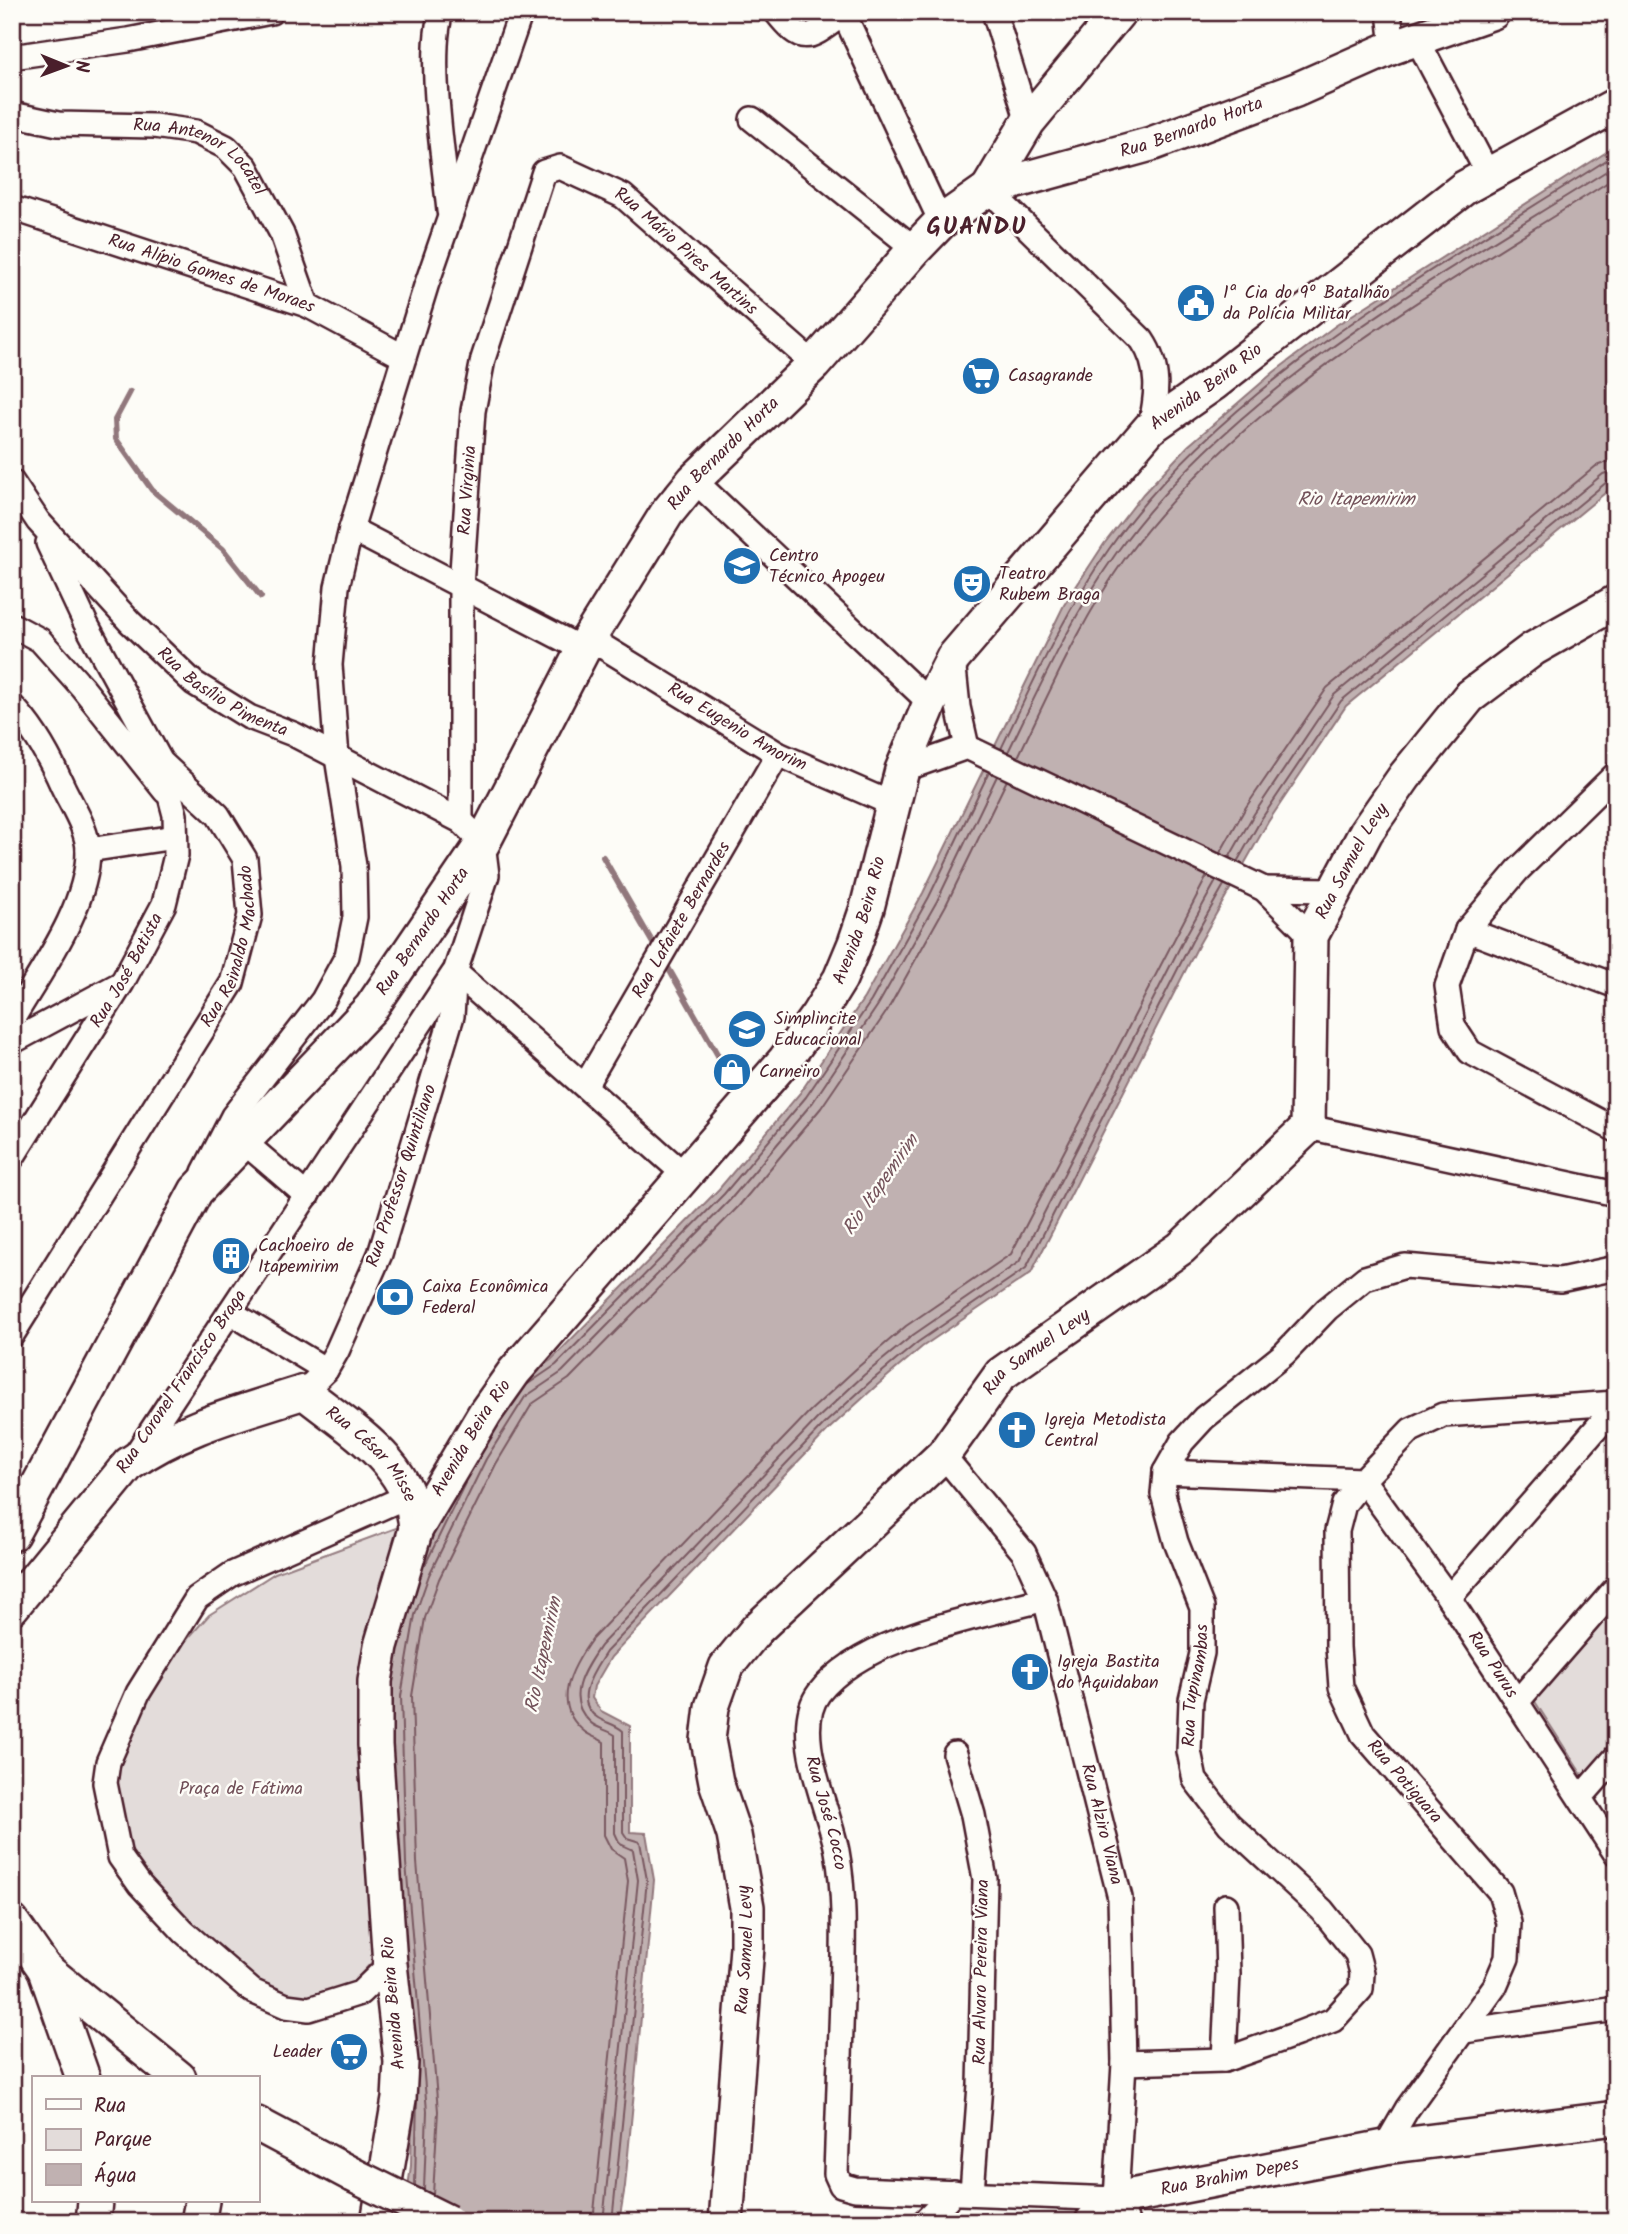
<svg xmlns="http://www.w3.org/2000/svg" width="1628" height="2234" font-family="Kalam,sans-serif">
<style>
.green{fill:#e3dcda;stroke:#967e82;stroke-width:2}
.water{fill:#c0b1b1;stroke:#91777b;stroke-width:2}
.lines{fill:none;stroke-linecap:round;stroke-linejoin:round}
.shore{stroke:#795961;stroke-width:2}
.stream{stroke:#91777b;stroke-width:6}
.street-casing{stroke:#4a1f2b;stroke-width:28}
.secondary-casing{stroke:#4a1f2b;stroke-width:38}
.street{stroke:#fdfcf7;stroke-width:23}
.secondary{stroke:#fdfcf7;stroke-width:33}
.secondary-bridge-casing{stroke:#4a1f2b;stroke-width:38;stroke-linecap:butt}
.secondary-bridge{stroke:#fdfcf7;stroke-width:33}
.labels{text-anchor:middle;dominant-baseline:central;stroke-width:5;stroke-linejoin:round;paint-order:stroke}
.street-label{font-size:18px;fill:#4a1f2b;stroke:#fdfcf7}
.poi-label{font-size:18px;fill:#4a1f2b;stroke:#fdfcf7;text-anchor:start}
.park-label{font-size:18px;fill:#704e57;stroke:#fdfcf7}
.water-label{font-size:19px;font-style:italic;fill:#73525a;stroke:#fdfcf7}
.district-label{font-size:24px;font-weight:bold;letter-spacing:2px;fill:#4a1f2b;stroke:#fdfcf7}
</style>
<rect width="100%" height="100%" fill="#fdfcf7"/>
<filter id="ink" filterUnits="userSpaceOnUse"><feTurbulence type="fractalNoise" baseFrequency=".0143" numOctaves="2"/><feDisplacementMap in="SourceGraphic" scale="14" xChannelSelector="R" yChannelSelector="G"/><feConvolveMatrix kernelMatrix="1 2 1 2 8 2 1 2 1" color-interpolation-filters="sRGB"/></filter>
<g filter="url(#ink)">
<g class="green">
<path d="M407 1524 373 1961 346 1990 302 1999 284 1996 257 1982 165 1900 128 1848 108 1780 155 1675 209 1615 275 1573Z"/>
<path d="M1616 1605V1741L1584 1778 1534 1700Z"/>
</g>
<path class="water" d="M1616 146V484L1346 706 1268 822 1199 944 1031 1273 922 1347 875 1387 829 1429 611 1657 594 1686 592 1698 601 1711 630 1726V1832L646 1833 654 1880 625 2186 619 2222H403L411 2166 412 2112 386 1695 415 1568 472 1452 514 1385 551 1360 719 1189 800 1093 864 998 923 893 1064 605 1104 544 1143 494 1188 446 1274 372 1335 326Z"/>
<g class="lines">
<g class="shore">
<path d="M1001 749C1034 680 1065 611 1109 549 1227 380 1445 264 1616 154"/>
<path d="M1008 752C1041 684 1073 614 1117 552 1240 382 1442 276 1616 165"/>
<path d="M1018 757C1051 689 1082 618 1126 557 1251 389 1443 288 1616 177"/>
<path d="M1220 853 1246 807 1327 688 1596 466 1616 459"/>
<path d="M1229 858 1254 814 1334 695 1603 474 1616 470"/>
<path d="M1237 862 1262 818 1341 701 1608 481 1616 479"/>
<path d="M528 1384 556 1365 724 1194 806 1097 871 1001 929 897 989 772"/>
<path d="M425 1565 465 1483"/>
<path d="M415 2185 417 2098"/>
<path d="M424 2189 427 2111 406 1863 401 1696 415 1615 429 1575 486 1459 525 1397 562 1372 730 1200 813 1102 878 1005 937 901 997 776"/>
<path d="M433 2194 438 2111 417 1862 412 1696 425 1618 439 1579 496 1464 532 1404 569 1379 738 1207 821 1108 887 1011 946 905 1007 780"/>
<path d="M593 2222 628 1881 624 1858 611 1849 604 1835V1742C598 1738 590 1736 585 1732 550 1705 572 1667 592 1639L810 1411 857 1368 906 1326 1011 1254 1207 876"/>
<path d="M603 2222 638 1880 633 1850 620 1844 615 1833V1735C607 1729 597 1729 590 1722 564 1698 584 1670 600 1646L818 1418 864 1375 913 1335 1019 1262 1185 937 1216 881"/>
<path d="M612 2222 647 1880 640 1842 627 1838 623 1832V1731C615 1724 606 1723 598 1718 571 1701 595 1670 606 1652L824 1424 870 1382 918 1342 1026 1268 1192 941 1224 885"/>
</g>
<g class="stream">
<path d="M130 392 115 420 116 439 152 490 223 549 261 597"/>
<path d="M603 857 658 952"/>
<path d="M666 964 741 1096"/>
</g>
<g class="street-casing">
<g id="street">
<path d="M441 12C427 59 444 160 449 211"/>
<path d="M776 12C804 48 810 38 843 14"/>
<path d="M843 12 941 222"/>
<path d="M994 12 1028 122"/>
<path d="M1389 12 1393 47"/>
<path d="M1417 39 1488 174"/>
<path d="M12 57 128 40 271 12"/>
<path id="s1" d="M12 114 58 124 154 126 196 132 226 147 246 167 282 234 307 305"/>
<path d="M752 119 915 249"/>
<path d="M988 189 1142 340C1161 368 1157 396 1150 428"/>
<path id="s2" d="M12 208 307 305 404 357"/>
<path d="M694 480 930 703"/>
<path id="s3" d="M12 482 38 521 130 622 194 683 249 717 293 734 461 821 483 843 487 875 455 972 452 1016 380 1254 337 1351 326 1370 304 1392"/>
<path d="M351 529 584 650"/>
<path d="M12 625 40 640 82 687 165 791"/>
<path id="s4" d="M589 638 778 754 892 804"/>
<path d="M12 706C33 727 51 760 63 787 72 806 88 830 88 851 88 908 39 973 12 1020"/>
<path d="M967 747 1264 889 1311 936"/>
<path d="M902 770 967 747 958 707 953 659"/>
<path d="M1616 774 1518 870 1467 930 1447 986 1453 1026 1470 1052 1616 1130"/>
<path id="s5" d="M461 821V586L473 411 483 359 544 172 560 167 623 196 814 364"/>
<path d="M88 850 175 837"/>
<path d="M1264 889 1333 890"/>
<path d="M1467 930 1616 986"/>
<path d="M455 972 685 1175"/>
<path d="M12 1042 120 984"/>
<path id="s6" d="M585 1086 778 754"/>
<path d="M1308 1127 1616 1194"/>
<path d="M244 1142 307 1196"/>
<path id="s7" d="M12 1158 122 983 164 904 176 855 175 815 161 762"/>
<path d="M204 1172 233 1116 323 1000 347 956 355 917 354 866 337 757 330 665 337 587 351 529 426 286 521 12"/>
<path d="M230 1312 326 1370"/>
<path id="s8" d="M12 1335 232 983 250 915 245 859 218 815 161 762 85 622 48 543"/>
<path id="s9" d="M943 1455 1024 1553 1045 1599 1120 1898 1124 2063 1116 2199 1127 2222"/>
<path d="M134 1457 453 974"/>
<path id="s10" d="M1165 1472 1363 1480 1449 1598 1616 1854"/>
<path d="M1449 1598 1616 1406"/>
<path id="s11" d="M1045 1599C976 1618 863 1636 819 1693 790 1731 829 1808 837 1851 846 1899 843 1950 842 1999 840 2058 838 2116 836 2174L841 2185 855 2189 1116 2199"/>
<path d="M1517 1702 1616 1588"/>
<path d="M955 1754 973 1815 985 1879 980 2085 972 2192"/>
<path d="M1581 1797 1616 1757"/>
<path d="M390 1964 360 1993 309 2009 286 2006 252 1991 184 1932 140 1885 120 1857 105 1783 108 1762 138 1693 197 1598 232 1574 410 1495"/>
<path d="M1464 2031 1616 2009"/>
<path d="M1224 2060 1228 1974 1226 1906"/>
<path id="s12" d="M1124 2063 1224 2060 1297 2034 1333 2020 1361 1989 1362 1973 1357 1954 1322 1910 1229 1824 1195 1780 1189 1751 1191 1700 1202 1653V1608L1176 1542 1163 1494 1165 1472 1182 1442 1204 1418 1284 1354 1327 1309 1365 1278 1405 1266 1560 1280 1616 1268"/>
<path d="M1385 2147 1407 2109 1495 1986 1507 1958 1509 1923 1500 1892 1363 1734 1341 1687 1338 1647 1337 1531 1344 1504 1363 1480 1411 1430 1443 1415 1616 1403"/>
<path d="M924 2222 954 2192"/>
</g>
</g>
<g class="secondary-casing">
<g id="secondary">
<path d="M988 189 1028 122 1119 12"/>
<path id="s13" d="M12 1534 196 1191 371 1008 483 843 589 638 667 513 694 480 814 364 915 249 941 222 988 189 1151 144 1296 90 1393 47 1493 12"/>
<path id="s14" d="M12 1607 129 1464C181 1427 243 1412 304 1392 351 1430 412 1463 416 1529"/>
<path d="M12 1922 44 1968 179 2078"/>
<path d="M45 1970 83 2078"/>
<path d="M257 2124 353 2175"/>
<path d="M93 2222 95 2201"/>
<path d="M198 2222 202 2201"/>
<path id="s15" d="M378 2222 399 2099 401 2062 390 1964 375 1745V1681L381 1646 416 1529 485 1413 514 1372 785 1060 817 1016 840 979 855 943 867 908 902 770 930 703 953 658 1150 428 1213 384 1464 188 1616 105"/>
<path id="s16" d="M726 2222 747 1947V1907L734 1835 716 1782 708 1740 712 1707 726 1667 757 1629 943 1455 1001 1374 1181 1248 1308 1127 1311 936 1366 832 1405 776 1469 697 1533 649 1616 602"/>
<path id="s17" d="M1092 2222 1116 2199 1385 2147 1616 2118"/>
</g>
</g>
<use href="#street" class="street"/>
<use href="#secondary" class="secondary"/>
<g class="secondary-bridge-casing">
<path id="secondary-bridge" d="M353 2175 448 2222"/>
</g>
<use href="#secondary-bridge" class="secondary-bridge"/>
</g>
</g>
<defs>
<g id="civic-disc" transform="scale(2.0125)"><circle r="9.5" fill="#1f6fb2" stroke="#fdfcf7"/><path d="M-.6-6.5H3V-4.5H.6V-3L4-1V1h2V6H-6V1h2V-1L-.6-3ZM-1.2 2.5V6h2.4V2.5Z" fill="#fff"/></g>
<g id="supermarket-disc" transform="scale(2.0125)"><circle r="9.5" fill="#1f6fb2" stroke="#fdfcf7"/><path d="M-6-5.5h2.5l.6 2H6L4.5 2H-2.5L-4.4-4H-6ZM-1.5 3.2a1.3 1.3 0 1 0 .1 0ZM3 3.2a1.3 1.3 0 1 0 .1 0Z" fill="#fff"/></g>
<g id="university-disc" transform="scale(2.0125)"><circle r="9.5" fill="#1f6fb2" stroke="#fdfcf7"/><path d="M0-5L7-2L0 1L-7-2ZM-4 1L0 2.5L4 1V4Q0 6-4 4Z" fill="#fff"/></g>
<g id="theatre-disc" transform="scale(2.0125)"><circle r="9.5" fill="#1f6fb2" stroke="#fdfcf7"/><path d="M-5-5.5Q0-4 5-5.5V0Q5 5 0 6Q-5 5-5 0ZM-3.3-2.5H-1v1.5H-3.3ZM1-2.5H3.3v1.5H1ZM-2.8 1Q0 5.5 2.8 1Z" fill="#fff"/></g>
<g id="shop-disc" transform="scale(2.0125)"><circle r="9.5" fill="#1f6fb2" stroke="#fdfcf7"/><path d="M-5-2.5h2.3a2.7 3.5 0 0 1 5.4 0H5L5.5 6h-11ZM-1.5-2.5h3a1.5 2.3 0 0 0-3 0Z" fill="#fff"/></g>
<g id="building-disc" transform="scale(2.0125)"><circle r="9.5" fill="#1f6fb2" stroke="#fdfcf7"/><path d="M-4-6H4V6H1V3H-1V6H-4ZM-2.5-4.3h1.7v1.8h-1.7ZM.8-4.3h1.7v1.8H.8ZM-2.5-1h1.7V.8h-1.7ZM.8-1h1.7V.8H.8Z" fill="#fff"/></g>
<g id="bank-disc" transform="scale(2.0125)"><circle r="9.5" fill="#1f6fb2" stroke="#fdfcf7"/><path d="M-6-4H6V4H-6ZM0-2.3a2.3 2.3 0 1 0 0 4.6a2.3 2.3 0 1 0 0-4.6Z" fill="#fff"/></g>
<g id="church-disc" transform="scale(2.0125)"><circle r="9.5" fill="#1f6fb2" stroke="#fdfcf7"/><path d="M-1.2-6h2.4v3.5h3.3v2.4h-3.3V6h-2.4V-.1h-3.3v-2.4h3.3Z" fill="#fff"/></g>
</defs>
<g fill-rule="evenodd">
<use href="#civic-disc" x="1196" y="303"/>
<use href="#supermarket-disc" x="981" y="376"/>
<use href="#university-disc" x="742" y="566"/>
<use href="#theatre-disc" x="972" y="584"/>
<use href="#university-disc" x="747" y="1029"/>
<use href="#shop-disc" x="732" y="1072"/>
<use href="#building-disc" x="231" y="1256"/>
<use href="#bank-disc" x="395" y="1297"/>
<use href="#church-disc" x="1017" y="1430"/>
<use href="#church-disc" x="1030" y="1672"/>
<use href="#supermarket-disc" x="349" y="2052"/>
</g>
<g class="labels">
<g class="street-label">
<text stroke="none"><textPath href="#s13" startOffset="1890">Rua Bernardo Horta</textPath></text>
<text stroke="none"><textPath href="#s1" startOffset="200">Rua Antenor Locatel</textPath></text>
<text stroke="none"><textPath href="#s5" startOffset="830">Rua Mário Pires Martins</textPath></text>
<text stroke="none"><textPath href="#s2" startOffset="210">Rua Alípio Gomes de Moraes</textPath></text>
<text stroke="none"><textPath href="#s15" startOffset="2112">Avenida Beira Rio</textPath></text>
<text stroke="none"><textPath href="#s13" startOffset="1302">Rua Bernardo Horta</textPath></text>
<text stroke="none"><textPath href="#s5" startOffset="331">Rua Virginia</textPath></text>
<text stroke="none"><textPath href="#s3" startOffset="301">Rua Basílio Pimenta</textPath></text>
<text stroke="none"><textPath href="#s4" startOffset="173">Rua Eugenio Amorim</textPath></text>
<text stroke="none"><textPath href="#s16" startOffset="1638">Rua Samuel Levy</textPath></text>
<text stroke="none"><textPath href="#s6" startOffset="192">Rua Lafaiete Bernardes</textPath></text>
<text stroke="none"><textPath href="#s15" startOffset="1460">Avenida Beira Rio</textPath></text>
<text stroke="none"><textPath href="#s13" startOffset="735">Rua Bernardo Horta</textPath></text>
<text stroke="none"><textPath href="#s8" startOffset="450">Rua Reinaldo Machado</textPath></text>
<text stroke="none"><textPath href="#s7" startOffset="220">Rua José Batista</textPath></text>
<text transform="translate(402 1176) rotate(-72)">Rua Professor Quintiliano</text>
<text stroke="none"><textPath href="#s16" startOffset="1008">Rua Samuel Levy</textPath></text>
<text transform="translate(182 1382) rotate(-56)">Rua Coronel Francisco Braga</text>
<text stroke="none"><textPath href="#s15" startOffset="808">Avenida Beira Rio</textPath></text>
<text stroke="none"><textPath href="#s14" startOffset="467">Rua César Misse</textPath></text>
<text stroke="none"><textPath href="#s10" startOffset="424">Rua Purus</textPath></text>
<text stroke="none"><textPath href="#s12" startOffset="628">Rua Tupinambas</textPath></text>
<text transform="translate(1404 1782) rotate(49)">Rua Potiguara</text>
<text stroke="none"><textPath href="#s11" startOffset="373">Rua José Cocco</textPath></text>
<text stroke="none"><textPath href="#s9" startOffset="410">Rua Alziro Viana</textPath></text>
<text stroke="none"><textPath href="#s16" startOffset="273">Rua Samuel Levy</textPath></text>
<text transform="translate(982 1972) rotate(-89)">Rua Alvaro Pereira Viana</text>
<text transform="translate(394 2003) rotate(-95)">Avenida Beira Rio</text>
<text stroke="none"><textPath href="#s17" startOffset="149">Rua Brahim Depes</textPath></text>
</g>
<g class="poi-label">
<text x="1223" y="293">1ª Cia do 9º Batalhão<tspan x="1223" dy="21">da Polícia Militar</tspan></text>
<text x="1008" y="376">Casagrande</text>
<text x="769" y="556">Centro<tspan x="769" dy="21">Técnico Apogeu</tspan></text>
<text x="999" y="574">Teatro<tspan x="999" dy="21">Rubem Braga</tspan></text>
<text x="774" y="1019">Simplincite<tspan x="774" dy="21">Educacional</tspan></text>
<text x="759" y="1072">Carneiro</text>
<text x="258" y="1246">Cachoeiro de<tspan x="258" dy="21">Itapemirim</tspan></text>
<text x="422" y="1287">Caixa Econômica<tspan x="422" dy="21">Federal</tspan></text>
<text x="1044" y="1420">Igreja Metodista<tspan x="1044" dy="21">Central</tspan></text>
<text x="1057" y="1662">Igreja Bastita<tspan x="1057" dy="21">do Aquidaban</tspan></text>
<text x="322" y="2052" text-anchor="end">Leader</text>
</g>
<g class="park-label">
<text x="241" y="1789">Praça de Fátima</text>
</g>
<g class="water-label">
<text x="1356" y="500">Rio Itapemirim</text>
<text transform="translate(881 1185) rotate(-55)">Rio Itapemirim</text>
<text transform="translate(544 1655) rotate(-78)">Rio Itapemirim</text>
</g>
<g class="district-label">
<text x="977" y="227">GUANDU</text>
</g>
</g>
<rect width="1628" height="2234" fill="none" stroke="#fdfcf7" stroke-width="42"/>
<rect x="21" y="21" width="1586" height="2192" fill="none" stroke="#4a1f2b" stroke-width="2.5" filter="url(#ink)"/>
<rect x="32" y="2076" width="228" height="126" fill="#fdfcf7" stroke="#b5a4a5" stroke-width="2"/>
<rect x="46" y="2099" width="35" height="10" fill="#fdfcf7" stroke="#b5a4a5" stroke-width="2"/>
<text x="94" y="2112" font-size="21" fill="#4a1f2b">Rua</text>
<rect x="46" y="2129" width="35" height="21" fill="#e3dcda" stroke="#b5a4a5" stroke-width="2"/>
<text x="94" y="2146" font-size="21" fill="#4a1f2b">Parque</text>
<rect x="46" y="2164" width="35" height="21" fill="#c0b1b1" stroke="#b5a4a5" stroke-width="2"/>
<text x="94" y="2182" font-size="21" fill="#4a1f2b">Água</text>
<g transform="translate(66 66) rotate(91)" stroke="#fdfcf7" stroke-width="5" paint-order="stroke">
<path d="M0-5L12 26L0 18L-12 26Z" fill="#4a1f2b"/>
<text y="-10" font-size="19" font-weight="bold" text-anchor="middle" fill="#4a1f2b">N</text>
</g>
</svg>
